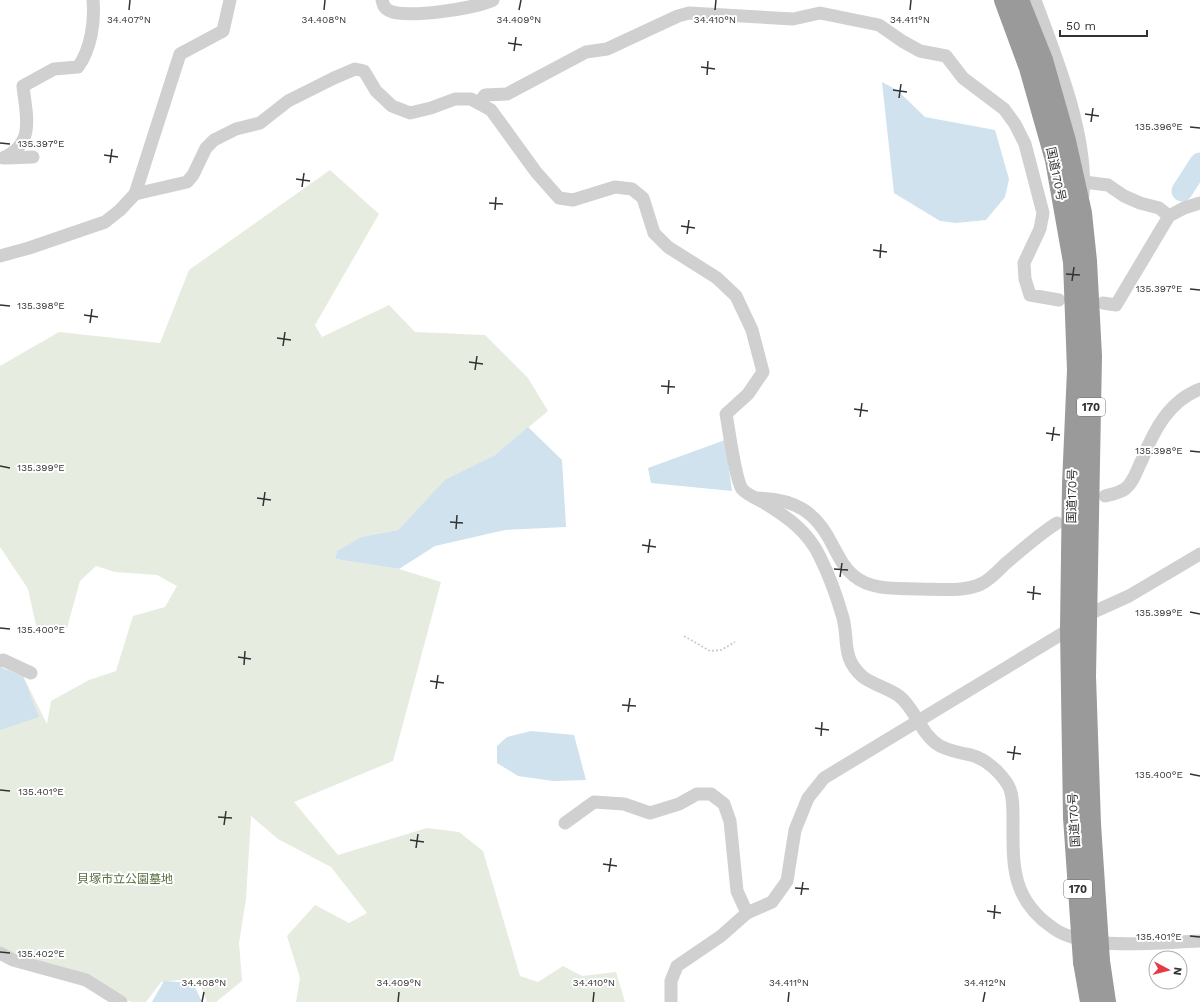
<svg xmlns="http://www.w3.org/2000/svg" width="1200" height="1002" font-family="'Work Sans','Noto Sans JP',sans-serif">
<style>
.green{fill:#e6ecdf}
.water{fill:#cfe2ee}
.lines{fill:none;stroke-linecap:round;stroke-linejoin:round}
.river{stroke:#cfe2ee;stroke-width:21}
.path{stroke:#cdcdcd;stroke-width:2;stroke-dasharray:2 2;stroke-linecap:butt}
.minor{stroke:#d0d0d0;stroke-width:13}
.highway{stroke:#9a9a9a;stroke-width:20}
.highway-bridge{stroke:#9a9a9a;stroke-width:20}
.ticks{fill:none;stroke:#333;stroke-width:1.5}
.labels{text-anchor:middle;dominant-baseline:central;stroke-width:4;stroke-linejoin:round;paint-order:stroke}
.shield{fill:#fff;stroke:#707070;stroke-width:1}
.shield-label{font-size:11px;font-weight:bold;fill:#333}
.street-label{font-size:12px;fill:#333;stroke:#fff}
.park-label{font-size:12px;fill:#56703f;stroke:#fff}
.ticks-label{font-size:10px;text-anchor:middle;fill:#333;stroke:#fff;stroke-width:4;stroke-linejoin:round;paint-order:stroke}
</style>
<rect width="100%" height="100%" fill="#fff"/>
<path class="green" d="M330 170 379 214 315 325 322 337 389 305 415 332 485 335 528 378 548 411 495 455 445 481 398 530 361 537 337 551 335 559 399 569 441 582 393 761 294 802 338 855 427 828 459 832 483 851 520 976 538 982 563 966 582 976 616 972 625 1002H296L300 978 287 936 315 905 349 923 367 913 331 867 278 839 251 816 246 899 239 943 242 981 216 1002H207L198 978 161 982 146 1002H131L86 980 0 951V670L23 676 47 724 51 701 89 680 116 671 133 616 165 607 177 586 157 575 115 572 96 566 80 581 67 628 38 634 28 589 0 547V366L59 332 160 343 189 270Z"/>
<g class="water">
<path d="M882 82 897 90 925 117 995 130 1009 179 1005 197 986 220 956 223 940 221 894 193Z"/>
<path d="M528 427 562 460 566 527 505 530 435 546 399 569 335 559 337 551 361 537 398 530 445 480 495 455Z"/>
<path d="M725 440 732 491 651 483 648 468Z"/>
<path d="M0 667 23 676 39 717 0 730Z"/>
<path d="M531 731 574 735 586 780 553 781 518 776 497 763V746L507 737Z"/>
<path d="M164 981 193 983 202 1002H152Z"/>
</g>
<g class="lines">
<path class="river" d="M1182 191 1200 163"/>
<path class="path" d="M684 636 710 651 721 650 735 642"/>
<g class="minor">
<path d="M382 0C383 4 384 8 388 10 404 20 476 8 493 0"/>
<path d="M1035 0C1056 57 1088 134 1083 195"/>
<path d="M479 103 485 95 507 94 586 52 607 49 678 16 689 13 793 19 820 13 879 25 902 41 920 51 946 56 963 78 1004 109 1015 124 1025 144 1043 213 1040 229 1024 263 1025 279 1030 295 1059 300"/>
<path d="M3 158C36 143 26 116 23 86L54 69 78 67C91 49 95 22 93 0"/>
<path d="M6 158 33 157"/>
<path d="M1084 182 1108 185 1124 196 1140 203 1159 208 1169 216"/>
<path d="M135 194 187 182 193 175 206 148 214 140 236 129 260 123 288 101 334 78 355 69 364 71 376 91 392 106 410 113 431 108 455 99H471L491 110 536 172 559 198 573 200 615 187 632 189 643 198 654 233 668 247 717 278 736 296 752 330 763 372 748 394 726 414C729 429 735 478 742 489 746 494 757 499 763 502 787 517 808 531 820 557 830 577 837 597 843 618 849 641 841 658 863 677 874 685 888 688 899 696 916 709 920 734 940 746 950 751 960 753 971 755 986 759 1000 772 1008 785 1013 793 1013 807 1013 817 1013 864 1010 898 1053 928 1086 952 1160 942 1200 941"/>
<path d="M0 256 29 248 105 222 120 210 135 194 180 54 223 31 230 0"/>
<path d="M1103 303 1116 305 1169 216 1184 208 1200 203"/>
<path d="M1105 496C1113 494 1119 493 1125 489 1134 482 1137 469 1142 460 1154 430 1169 401 1200 389"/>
<path d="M757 498C795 499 816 511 833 546 839 557 844 568 854 576 872 591 899 588 921 589 940 589 964 592 981 584 990 580 998 571 1005 564 1022 550 1038 535 1057 523"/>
<path d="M0 661 3 660 31 673"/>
<path d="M565 823 594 802 624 804 650 813 679 804 697 794H711L724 804 730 821 737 891 747 913"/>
<path d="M0 953 13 960 86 980 121 1002"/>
<path d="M671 1002V981L677 966 721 936 747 913 772 902 787 881 795 830 808 798 824 778 1070 629 1089 614 1129 596 1200 554"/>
</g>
<g class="highway">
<path d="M1004 0 1029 68 1055 160 1073 262 1077 370 1072 484 1070 629 1073 817"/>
<path d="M1019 0 1043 60 1066 141 1082 213 1087 261 1092 356 1086 676 1091 824"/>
<path d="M1100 961 1106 1002"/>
<path d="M1083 962 1090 1002"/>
</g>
<g class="highway-bridge">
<path d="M1073 817 1083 962"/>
<path d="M1091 824 1100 961"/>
</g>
</g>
<path class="ticks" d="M129 10 130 0M324 10 325 0M519 10 521 0M715 10 716 0M910 10 911 0M508 43 522 45M514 51 516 37M701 67 715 69M707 75 708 61M893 90 907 92M899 98 901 84M1085 114 1099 116M1091 122 1093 108M1190 127 1200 128M0 143 10 144M104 155 118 157M110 163 112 149M296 179 310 181M302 187 304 173M489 203 503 204M495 210 496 197M681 226 695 228M687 234 689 220M873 250 887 252M880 258 881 244M1066 274 1080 275M1072 281 1074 267M1190 289 1200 290M0 305 10 306M84 315 98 317M90 323 92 309M277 338 291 340M283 346 285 332M469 362 483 364M475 370 477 356M661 386 675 387M668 394 669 380M854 409 868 411M860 417 862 403M1046 433 1060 435M1052 441 1054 427M1190 451 1200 452M0 466 10 468M257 498 271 500M263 506 265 492M450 522 463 523M456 529 457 515M642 545 656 547M648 553 650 539M834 569 848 570M840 577 842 563M1027 592 1041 594M1033 600 1034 586M1190 612 1200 614M0 628 10 629M238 657 251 659M244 665 245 651M430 681 444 683M436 689 438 675M622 705 636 706M628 712 630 698M815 728 829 730M821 736 822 722M1007 752 1021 754M1013 760 1015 746M1190 774 1200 776M0 790 10 791M218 817 232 818M224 825 226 811M410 840 424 842M416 848 418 834M603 864 617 866M609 872 611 858M795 888 809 889M801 895 803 882M987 911 1001 913M994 919 995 905M1190 936 1200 937M0 952 10 953M202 1002 204 992M398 1002 399 992M593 1002 594 992M788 1002 789 992M983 1002 985 992"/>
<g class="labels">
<g class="shield">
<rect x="1077" y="398" width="28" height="18" rx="3"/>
<rect x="1064" y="880" width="28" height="18" rx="3"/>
</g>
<g class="shield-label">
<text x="1091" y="407">170</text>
<text x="1078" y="889">170</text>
</g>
<g class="street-label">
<text transform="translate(1056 174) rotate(78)">国道170号</text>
<text transform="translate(1072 496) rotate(-89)">国道170号</text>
<text transform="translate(1074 820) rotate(-93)">国道170号</text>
</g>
<g class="park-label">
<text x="125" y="879">貝塚市立公園墓地</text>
</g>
</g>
<g class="ticks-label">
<text x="129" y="23">34.407°N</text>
<text x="324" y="23">34.408°N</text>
<text x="519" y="23">34.409°N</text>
<text x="715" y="23">34.410°N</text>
<text x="910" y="23">34.411°N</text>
<text x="1159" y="130">135.396°E</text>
<text x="41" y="147">135.397°E</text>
<text x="1159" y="292">135.397°E</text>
<text x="41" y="309">135.398°E</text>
<text x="1159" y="454">135.398°E</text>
<text x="41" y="471">135.399°E</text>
<text x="1159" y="616">135.399°E</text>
<text x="41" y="633">135.400°E</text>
<text x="1159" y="778">135.400°E</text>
<text x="41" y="795">135.401°E</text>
<text x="1159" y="940">135.401°E</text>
<text x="41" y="957">135.402°E</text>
<text x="204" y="986">34.408°N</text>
<text x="399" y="986">34.409°N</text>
<text x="594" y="986">34.410°N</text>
<text x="789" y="986">34.411°N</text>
<text x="985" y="986">34.412°N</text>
</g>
<g transform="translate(1168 970) rotate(97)"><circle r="19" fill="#ffffff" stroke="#adadad"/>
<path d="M0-3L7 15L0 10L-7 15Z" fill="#e63946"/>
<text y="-6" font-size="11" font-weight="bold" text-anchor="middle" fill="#333333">N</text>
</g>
<path d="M1060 30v6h87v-6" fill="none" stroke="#333333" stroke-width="2"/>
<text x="1066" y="30" font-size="12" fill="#333333" stroke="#ffffff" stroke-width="3" paint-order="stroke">50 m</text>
</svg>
